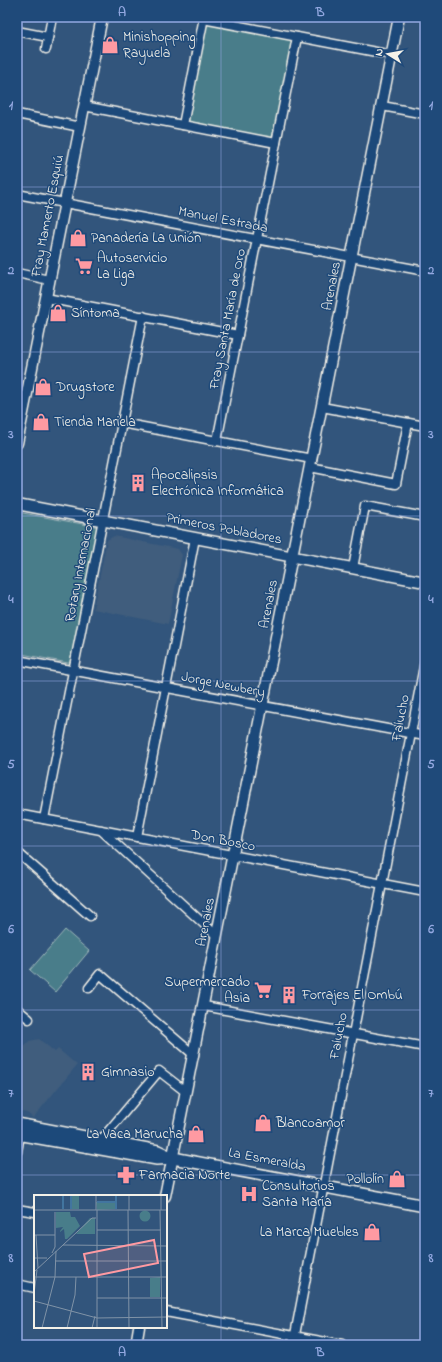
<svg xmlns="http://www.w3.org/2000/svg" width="442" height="1362" font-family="'Indie Flower',sans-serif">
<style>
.built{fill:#3f5d7d}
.green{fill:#487d8a;stroke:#9eb7b9}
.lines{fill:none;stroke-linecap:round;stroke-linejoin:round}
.minor-casing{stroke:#f4f1e8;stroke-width:11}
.tertiary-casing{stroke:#f4f1e8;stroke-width:13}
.secondary-casing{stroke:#f4f1e8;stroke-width:14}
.minor{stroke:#1f4a7a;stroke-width:8}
.tertiary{stroke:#1f4a7a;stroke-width:10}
.secondary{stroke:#1f4a7a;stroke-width:11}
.grid{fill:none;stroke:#93a8e1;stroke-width:1;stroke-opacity:0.55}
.labels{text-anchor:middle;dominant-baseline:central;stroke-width:3;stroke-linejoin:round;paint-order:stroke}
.poi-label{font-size:14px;fill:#f4f1e8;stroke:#1f4a7a;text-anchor:start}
.street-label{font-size:14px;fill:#f4f1e8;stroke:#1f4a7a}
.inset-river{fill:none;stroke:#42759f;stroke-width:2}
.inset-road{fill:none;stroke:#8093a7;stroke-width:1}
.view{fill:#ff9aa2;fill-opacity:0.15;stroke:#ff9aa2;stroke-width:2}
.inset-edge{fill:none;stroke:#f4f1e8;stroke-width:2}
.neatline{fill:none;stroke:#93a8e1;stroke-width:1.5}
.grid-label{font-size:13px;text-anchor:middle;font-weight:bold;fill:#93a8e1}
</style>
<rect width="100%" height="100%" fill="#32557c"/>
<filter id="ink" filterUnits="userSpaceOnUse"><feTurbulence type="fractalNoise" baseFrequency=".025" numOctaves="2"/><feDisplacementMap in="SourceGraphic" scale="8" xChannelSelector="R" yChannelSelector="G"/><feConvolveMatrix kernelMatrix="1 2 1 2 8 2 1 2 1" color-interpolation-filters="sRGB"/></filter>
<g filter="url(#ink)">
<g class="built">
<path d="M114 536 178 549 182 555 168 624 93 609 107 540Z"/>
<path d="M39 1039 55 1052 58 1049 77 1065 33 1118 27 1113 17 1111V1050L22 1049 29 1041Z"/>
</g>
<g class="green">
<path d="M207 22 296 39 276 139 187 121Z"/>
<path d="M17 512 99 527 73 664 17 653Z"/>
<path d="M65 930 89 951 55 992 30 970Z"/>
</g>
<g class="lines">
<g class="minor-casing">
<g id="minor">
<path d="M203 19 392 55"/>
<path d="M17 31 48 37"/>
<path d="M46 49 52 17"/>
<path d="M84 106 276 143"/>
<path d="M382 106 425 114"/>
<path d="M17 114 80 127"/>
<path d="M183 125 204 17"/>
<path d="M17 194 425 271"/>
<path d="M17 273 49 280"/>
<path d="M46 298 238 335"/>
<path d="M322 407 425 426"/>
<path d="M122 423 312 459"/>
<path d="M217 441 297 37"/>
<path d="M310 467 396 484 408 423"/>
<path d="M353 568 365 506 425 517"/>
<path d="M17 660 425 736"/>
<path d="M17 814 425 892"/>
<path d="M44 819 143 316"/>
<path d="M101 830 217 936"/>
<path d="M137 837 195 538"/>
<path d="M17 852 90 916"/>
<path d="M89 988 100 974 194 1055"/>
<path d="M204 1006 425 1047"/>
<path d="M17 1009 29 1019"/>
<path d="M101 1140 159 1071 186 1092"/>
<path d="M17 1152 20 1134"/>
<path d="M17 1209 35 1212"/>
<path d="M17 1284 35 1288"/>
<path d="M166 1312 342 1345"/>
<path d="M293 1345 425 661"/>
</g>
</g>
<g class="tertiary-casing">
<g id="tertiary">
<path d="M17 443 102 17"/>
<path d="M17 504 425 582"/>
<path d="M165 1196 399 17"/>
<path d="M136 1345 139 1327"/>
</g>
</g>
<g class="secondary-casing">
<g id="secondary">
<path d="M17 1124 158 1151 173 1158 425 1206"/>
<path d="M17 1134 157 1159 173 1158"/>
</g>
</g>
<use href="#minor" class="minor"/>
<use href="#tertiary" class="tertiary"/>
<use href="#secondary" class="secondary"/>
</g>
</g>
<path class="grid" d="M221 17V1345M17 187H425M17 352H425M17 516H425M17 681H425M17 846H425M17 1010H425M17 1175H425"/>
<defs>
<g id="shop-bare" transform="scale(1.38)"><path d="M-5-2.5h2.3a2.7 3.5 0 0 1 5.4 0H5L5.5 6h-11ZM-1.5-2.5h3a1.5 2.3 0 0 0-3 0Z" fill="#ff9aa2" stroke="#1f4a7a" stroke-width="2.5" paint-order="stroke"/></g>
<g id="supermarket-bare" transform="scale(1.38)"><path d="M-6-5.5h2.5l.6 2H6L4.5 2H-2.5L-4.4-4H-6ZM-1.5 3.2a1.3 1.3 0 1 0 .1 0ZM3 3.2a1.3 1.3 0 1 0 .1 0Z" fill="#ff9aa2" stroke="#1f4a7a" stroke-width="2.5" paint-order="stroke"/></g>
<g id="building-bare" transform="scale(1.38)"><path d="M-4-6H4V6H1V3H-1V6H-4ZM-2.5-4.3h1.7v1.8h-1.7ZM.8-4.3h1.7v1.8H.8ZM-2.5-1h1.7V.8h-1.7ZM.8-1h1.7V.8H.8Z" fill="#ff9aa2" stroke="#1f4a7a" stroke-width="2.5" paint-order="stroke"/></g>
<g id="pharmacy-bare" transform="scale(1.38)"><path d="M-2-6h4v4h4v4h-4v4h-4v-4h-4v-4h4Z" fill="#ff9aa2" stroke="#1f4a7a" stroke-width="2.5" paint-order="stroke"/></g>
<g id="hospital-bare" transform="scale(1.38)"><path d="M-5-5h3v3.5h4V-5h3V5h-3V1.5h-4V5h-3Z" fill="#ff9aa2" stroke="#1f4a7a" stroke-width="2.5" paint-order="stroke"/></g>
</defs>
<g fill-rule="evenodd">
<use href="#shop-bare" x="110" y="45"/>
<use href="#shop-bare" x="78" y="238"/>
<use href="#supermarket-bare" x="84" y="266"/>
<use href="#shop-bare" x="58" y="313"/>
<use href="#shop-bare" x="43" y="387"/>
<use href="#shop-bare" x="41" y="422"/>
<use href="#building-bare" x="138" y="483"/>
<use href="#supermarket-bare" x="263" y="990"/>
<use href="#building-bare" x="289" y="995"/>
<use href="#building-bare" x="88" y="1072"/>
<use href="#shop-bare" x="263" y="1123"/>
<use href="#shop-bare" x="196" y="1134"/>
<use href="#pharmacy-bare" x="126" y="1175"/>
<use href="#shop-bare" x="397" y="1179"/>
<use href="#hospital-bare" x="249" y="1194"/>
<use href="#shop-bare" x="372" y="1232"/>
</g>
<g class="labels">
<g class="poi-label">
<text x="123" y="37">Minishopping<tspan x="123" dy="16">Rayuela</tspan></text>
<text x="91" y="238">Panadería La Unión</text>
<text x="97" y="258">Autoservicio<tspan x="97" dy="16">La Liga</tspan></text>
<text x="71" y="313">Síntoma</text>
<text x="56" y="387">Drugstore</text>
<text x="54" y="422">Tienda Mariela</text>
<text x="151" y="475">Apocalipsis<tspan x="151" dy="16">Electrónica Informática</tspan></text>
<text x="250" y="982" text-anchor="end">Supermercado<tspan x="250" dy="16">Asia</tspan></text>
<text x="302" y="995">Forrajes El Ombú</text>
<text x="101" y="1072">Gimnasio</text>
<text x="276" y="1123">Blancoamor</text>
<text x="183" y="1134" text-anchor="end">La Vaca Marucha</text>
<text x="139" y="1175">Farmacia Norte</text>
<text x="384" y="1179" text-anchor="end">Pollolín</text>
<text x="262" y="1186">Consultorios<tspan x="262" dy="16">Santa María</tspan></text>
<text x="359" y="1232" text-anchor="end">La Marca Muebles</text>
</g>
<g class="street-label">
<text transform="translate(48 216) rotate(-79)">Fray Mamerto Esquiú</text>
<text transform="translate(223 220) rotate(11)">Manuel Estrada</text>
<text transform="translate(332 286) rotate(-79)">Arenales</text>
<text transform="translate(228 319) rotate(-79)">Fray Santa María de Oro</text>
<text transform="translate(224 529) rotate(11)">Primeros Pobladores</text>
<text transform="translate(81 565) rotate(-79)">Rotary Internacional</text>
<text transform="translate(269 604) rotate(-79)">Arenales</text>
<text transform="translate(223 685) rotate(11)">Jorge Newbery</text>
<text transform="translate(401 718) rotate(-79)">Falucho</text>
<text transform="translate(223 841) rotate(11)">Don Bosco</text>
<text transform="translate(206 922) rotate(-79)">Arenales</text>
<text transform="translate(339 1036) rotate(-79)">Falucho</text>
<text transform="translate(267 1160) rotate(11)">La Esmeralda</text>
</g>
</g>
<g transform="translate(34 1195)">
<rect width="133" height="133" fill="#32557c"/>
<path d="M37 0H45V14H37ZM62 7H82V14L63 15ZM105.5 21a5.5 5.5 0 1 1 11 0a5.5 5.5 0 1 1-11 0ZM22 17H36L37 22H41L46 31 33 44H31L30 34 26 37V36L29 32 22 33ZM56 23H61V39H42ZM126 82V102H116V83Z" fill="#487d8a"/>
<path class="inset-river" d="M29 0V14M37 0V14M63 7H82M82 14V0"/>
<path class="inset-road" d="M62 0V15M95 0V15M127 0V15M0 15H133M63 15V133M94 15 95 133M126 15 128 133M63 35H127M0 40H21M2 40 4 73M29 50 133 51M18 58 21 52V17M0 63H13M21 66H133M0 77 58 23H62M0 82H133M0 99 3 75M63 103H133M0 106 63 123 133 122M8 133 21 82 22 56M33 133 41 100 42 82M58 133 61 121"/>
<path class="view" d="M120 45 124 68 55 82 50 59Z"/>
<rect width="133" height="133" class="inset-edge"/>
</g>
<rect width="442" height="1362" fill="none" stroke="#1f4a7a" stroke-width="44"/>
<g transform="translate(388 54) rotate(281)" stroke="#1f4a7a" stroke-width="3" paint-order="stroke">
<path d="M0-3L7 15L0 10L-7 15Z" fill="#f4f1e8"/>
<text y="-6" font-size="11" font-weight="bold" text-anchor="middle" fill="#f4f1e8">N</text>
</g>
<rect x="22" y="22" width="398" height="1318" class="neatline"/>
<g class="grid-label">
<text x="122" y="16">A</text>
<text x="320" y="16">B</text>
<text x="11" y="109">1</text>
<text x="431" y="109">1</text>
<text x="11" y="274">2</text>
<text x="431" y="274">2</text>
<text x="11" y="438">3</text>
<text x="431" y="438">3</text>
<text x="11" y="603">4</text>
<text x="431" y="603">4</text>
<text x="11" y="768">5</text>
<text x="431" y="768">5</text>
<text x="11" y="933">6</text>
<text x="431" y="933">6</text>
<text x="11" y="1097">7</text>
<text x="431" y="1097">7</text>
<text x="11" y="1262">8</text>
<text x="431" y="1262">8</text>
<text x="122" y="1356">A</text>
<text x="320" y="1356">B</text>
</g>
</svg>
